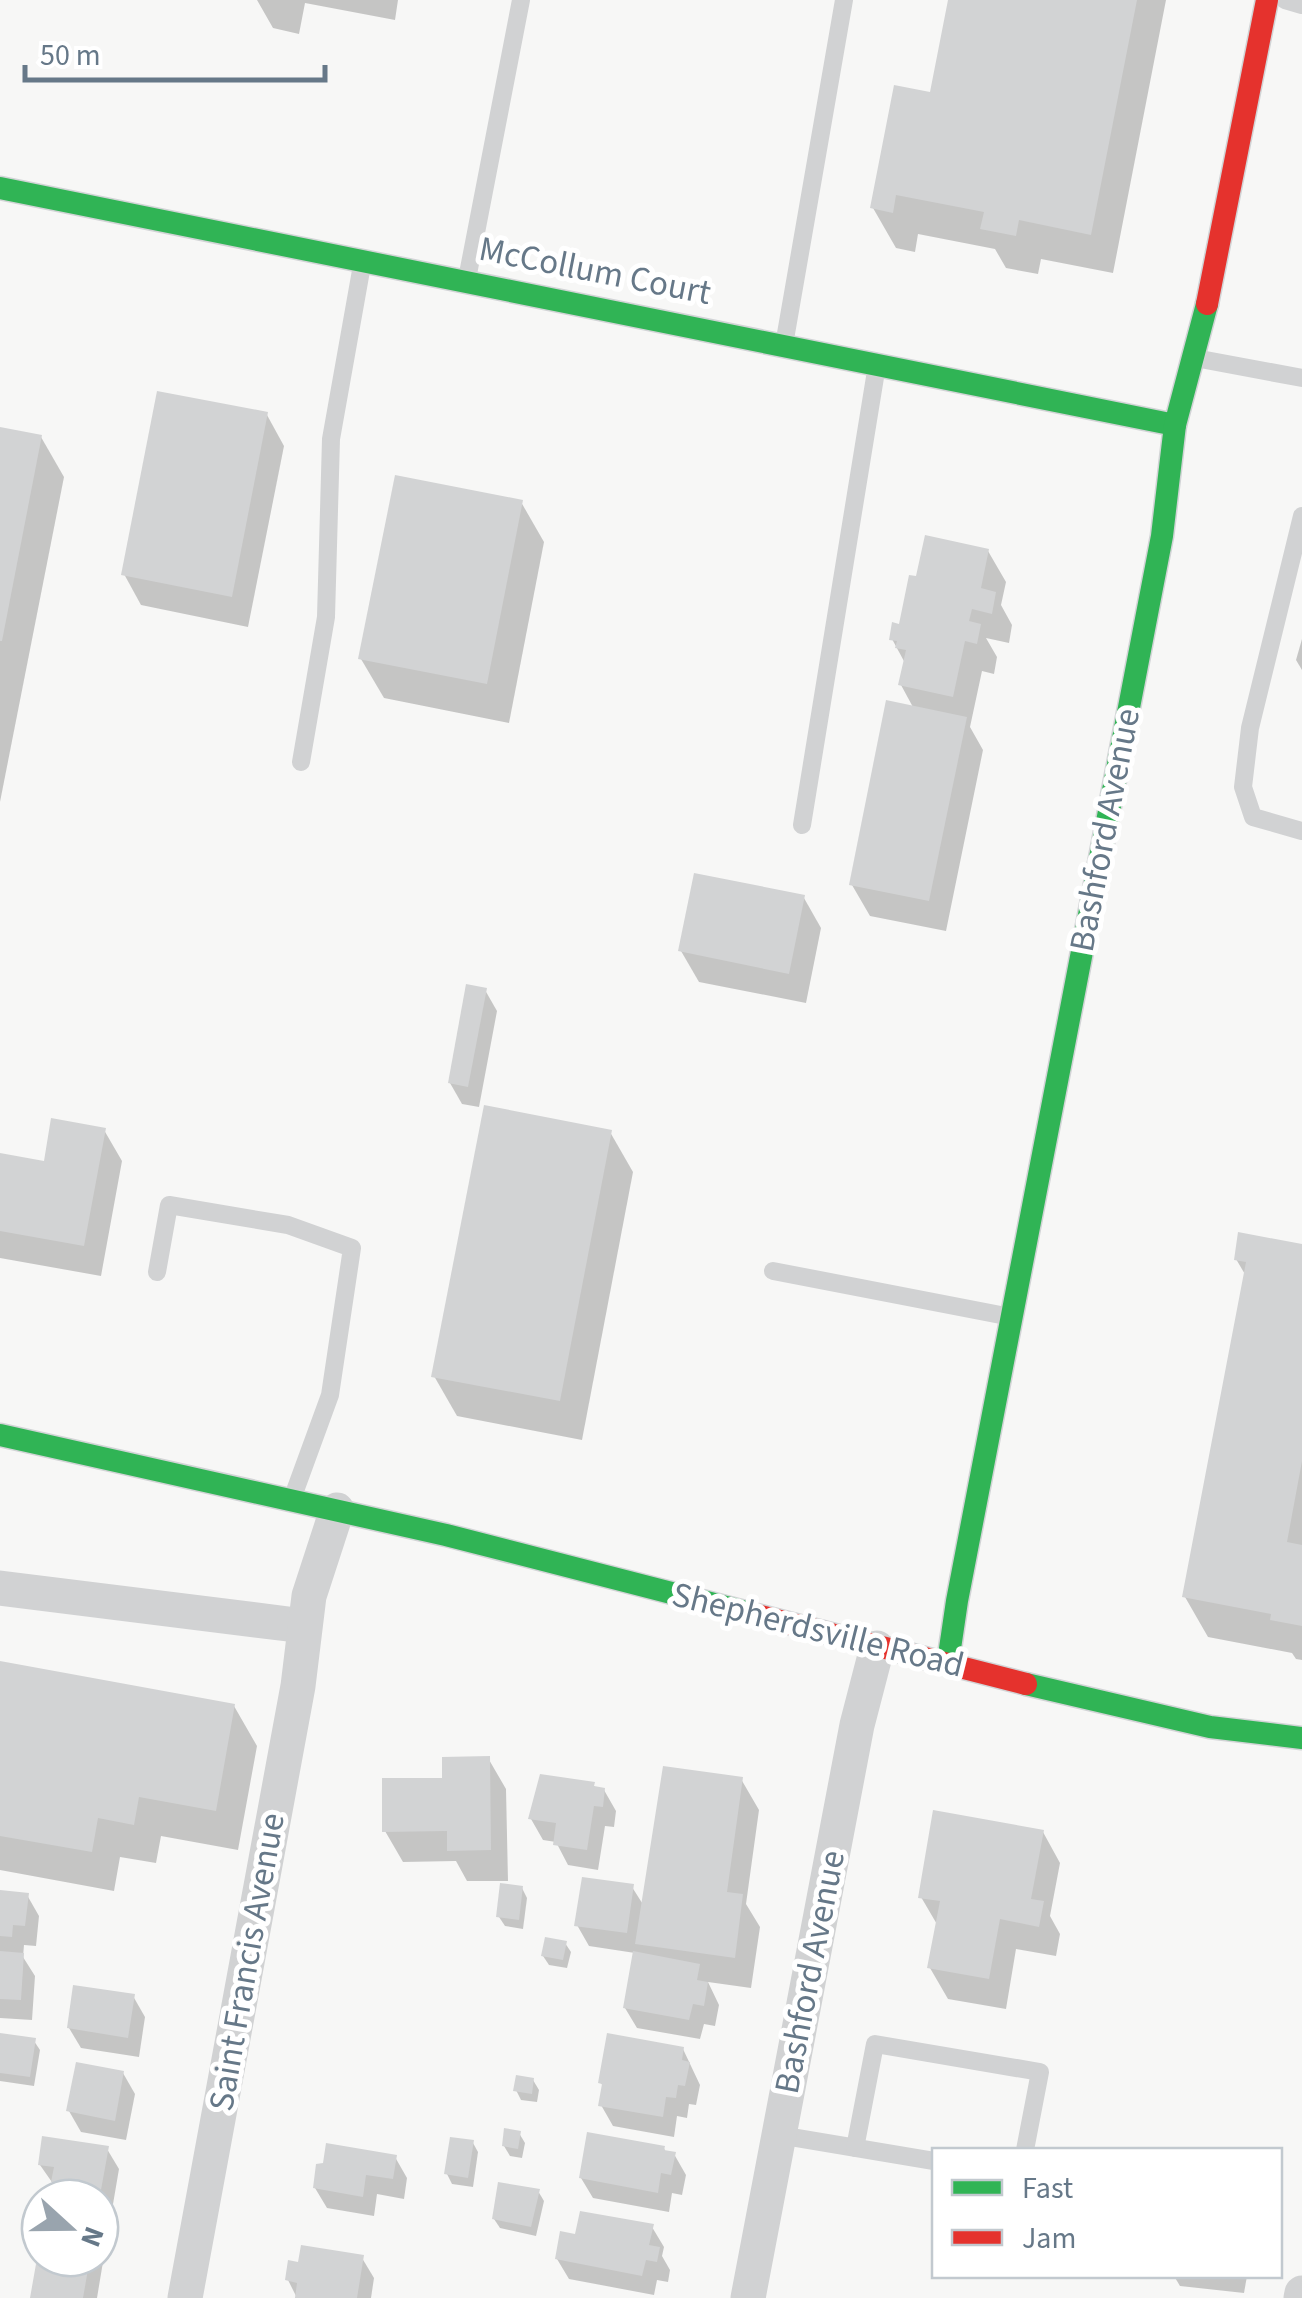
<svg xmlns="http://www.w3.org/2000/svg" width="1302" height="2298" font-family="'Source Sans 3',sans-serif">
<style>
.shadow{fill:#0003}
.building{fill:#d2d3d4}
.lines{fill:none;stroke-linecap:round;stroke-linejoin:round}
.fast-casing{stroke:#d2d4d6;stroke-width:25}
.jam-casing{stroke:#d2d4d6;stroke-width:25}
.lane{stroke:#d1d2d3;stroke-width:18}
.street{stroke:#d1d2d3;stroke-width:35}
.fast{stroke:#30b455;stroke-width:22}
.jam{stroke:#e5322d;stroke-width:22}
.labels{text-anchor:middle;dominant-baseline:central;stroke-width:10;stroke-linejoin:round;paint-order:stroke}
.street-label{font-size:35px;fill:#667888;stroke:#fff}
</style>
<rect width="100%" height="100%" fill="#f7f7f6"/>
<g class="shadow">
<path d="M257 0H398L395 20 305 3 299 34 273 28Z"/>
<path d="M951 0H1166L1113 273 1041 259 1038 274 1006 268 995 249 918 234 915 252 896 248 873 208 932 94Z"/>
<path d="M267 415 284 446 248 627 141 605 124 574Z"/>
<path d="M0 429 41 437 64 477 0 802Z"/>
<path d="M521 502 544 542 509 723 384 698 361 659Z"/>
<path d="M988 551 1006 582 1001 605 1012 625 1009 643 986 638 997 657 994 674 982 671 970 727 983 750 946 931 870 916 852 885 914 709 901 685 905 663 892 639 901 627 918 579Z"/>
<path d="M1302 639V670L1296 660Z"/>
<path d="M804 898 821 928 806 1003 699 982 681 951Z"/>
<path d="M485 990 497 1011 479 1107 462 1104 450 1083Z"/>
<path d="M104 1130 122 1161 101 1276 0 1258V1156L46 1164Z"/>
<path d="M610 1132 633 1172 582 1440 457 1416 434 1376Z"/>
<path d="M1302 1247V1660L1296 1659 1292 1653 1208 1637 1185 1597 1246 1276 1236 1259Z"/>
<path d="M0 1664 234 1706 257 1746 238 1850 161 1836 156 1863 120 1857 114 1891 0 1870Z"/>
<path d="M488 1758 506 1789 508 1881H467L456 1861 403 1862 385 1831 445 1780Z"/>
<path d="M741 1779 759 1810 746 1904 760 1927 751 1988 708 1982 719 2005 715 2026 704 2024 700 2039 637 2028 625 2008 635 1953 589 1946 577 1925 632 1887 644 1906Z"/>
<path d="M593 1784 596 1789 604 1790 616 1811 614 1827 605 1826 598 1870 568 1865 556 1842 543 1840 531 1819Z"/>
<path d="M1043 1832 1060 1863 1050 1916 1060 1934 1056 1956 1016 1949 1006 2009 948 1999 930 1968 938 1926 921 1897Z"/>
<path d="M522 1888 527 1898 523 1929 505 1926 499 1917Z"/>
<path d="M0 1893 27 1895 39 1916 36 1946 24 1945 23 1957 35 1976 32 2020 0 2018Z"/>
<path d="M565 1943 571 1952 567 1968 549 1965 543 1956Z"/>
<path d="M133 1996 145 2017 139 2057 81 2048 69 2028Z"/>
<path d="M0 2036 34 2041 40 2050 34 2086 0 2081Z"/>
<path d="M683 2049 700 2085 696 2105 689 2104 687 2118 677 2116 674 2137 613 2126 601 2105 604 2088 601 2083Z"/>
<path d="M123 2073 135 2094 126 2140 81 2132 69 2111Z"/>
<path d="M533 2080 539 2090 537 2102 521 2100 516 2090Z"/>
<path d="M519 2133 525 2143 522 2158 510 2156 504 2146Z"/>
<path d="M473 2143 478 2152 473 2187 452 2184 447 2174Z"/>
<path d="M664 2148 666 2153 674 2154 686 2175 682 2195 672 2193 669 2212 593 2198 581 2178Z"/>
<path d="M107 2149 119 2169 112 2210 100 2208V2198H63L40 2165Z"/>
<path d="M395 2157 407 2178 404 2199 377 2194 374 2216 327 2208 315 2188Z"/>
<path d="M538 2191 544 2201 536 2236 500 2228 494 2219Z"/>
<path d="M652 2227 664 2247 662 2256 670 2270 668 2282 657 2280 654 2295 569 2279 557 2259 577 2237Z"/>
<path d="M100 2241 105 2250 97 2298H33L50 2258H100Z"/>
<path d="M362 2258 374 2278 371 2298H297L288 2280Z"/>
<path d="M1174 2276H1247L1244 2293 1180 2286Z"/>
</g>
<g class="building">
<path d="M948 0H1137L1091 235 1019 220 1016 236 980 229 984 212 896 195 893 213 870 208 894 85 930 92Z"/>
<path d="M157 391 268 412 232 597 121 575Z"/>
<path d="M0 427 42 435 2 641H0Z"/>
<path d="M395 475 523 500 487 684 358 659Z"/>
<path d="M925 535 989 549 981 588 996 592 992 614 972 609 969 621 981 624 977 644 965 641 953 697 898 685 906 650 895 648 897 641 889 640 892 622 899 624 909 575 916 576Z"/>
<path d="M886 700 967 717 929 901 849 885Z"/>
<path d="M694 873 805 895 789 974 678 951Z"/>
<path d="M466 984 487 988 468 1087 448 1083Z"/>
<path d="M484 1105 612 1130 560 1401 431 1377Z"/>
<path d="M51 1118 106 1128 84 1246 0 1231V1153L44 1161Z"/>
<path d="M1238 1232 1302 1244V1461L1287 1542 1302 1545V1626L1270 1620 1271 1614 1182 1597 1246 1262 1234 1260Z"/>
<path d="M0 1661 235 1704 216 1811 139 1797 134 1825 98 1818 92 1852 0 1836Z"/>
<path d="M490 1756 491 1850 447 1851V1831L382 1832V1778H442V1757Z"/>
<path d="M663 1766 743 1777 727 1892 743 1894 735 1958 635 1944Z"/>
<path d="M540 1774 595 1782 594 1786 605 1788 603 1807 594 1806 587 1850 553 1845 556 1823 528 1819Z"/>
<path d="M933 1810 1044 1830 1031 1899 1044 1901 1039 1927 1000 1919 989 1979 927 1968 940 1901 918 1898Z"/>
<path d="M582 1877 634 1884 627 1933 574 1926Z"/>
<path d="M500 1883 523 1886 519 1920 496 1917Z"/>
<path d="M0 1890 29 1893 25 1926 13 1925 12 1937 0 1936Z"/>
<path d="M545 1937 567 1941 563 1960 541 1956Z"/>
<path d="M0 1951 24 1953 21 2000 0 1999Z"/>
<path d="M633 1951 700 1964 697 1980 708 1982 704 2006 693 2004 689 2020 623 2008Z"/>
<path d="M73 1985 135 1994 128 2038 67 2028Z"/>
<path d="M0 2033 36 2038 30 2077 0 2073Z"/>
<path d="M607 2033 684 2047 682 2060 690 2062 685 2086 678 2085 676 2098 666 2097 663 2117 598 2106 602 2084 598 2083Z"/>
<path d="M76 2062 124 2071 115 2121 66 2111Z"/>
<path d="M516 2075 534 2078 532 2094 513 2091Z"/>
<path d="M504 2128 521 2131 518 2149 502 2146Z"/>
<path d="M587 2132 665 2146 664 2150 676 2152 671 2175 661 2173 658 2193 579 2178Z"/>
<path d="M42 2136 109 2146 101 2190 51 2182 54 2167 38 2165Z"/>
<path d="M450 2137 474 2140 468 2178 444 2174Z"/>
<path d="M326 2143 397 2155 393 2179 366 2175 363 2197 313 2188 316 2164 323 2163Z"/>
<path d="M498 2182 540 2189 531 2227 492 2219Z"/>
<path d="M580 2211 654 2224 649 2245 660 2247 657 2262 646 2260 642 2276 555 2259 560 2231 575 2234Z"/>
<path d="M301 2245 364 2255 357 2298H295L297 2283 285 2280 288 2260 298 2262Z"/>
<path d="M47 2258H90L83 2298H30L36 2264 46 2266Z"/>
</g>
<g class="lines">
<g class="fast-casing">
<g id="fast">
<path d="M0 188 1175 425"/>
<path d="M0 1435 446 1535 749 1613"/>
<path d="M948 1662 957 1601 1162 536 1175 425 1207 304"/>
<path d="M1026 1684 1210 1727 1302 1738"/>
</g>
</g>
<g class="jam-casing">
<g id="jam">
<path d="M1207 304 1267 0"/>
<path d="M749 1613 1026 1684"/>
</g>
</g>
<g class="lane">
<path d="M1285 0 1302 5"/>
<path d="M467 279 521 0"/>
<path d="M784 345 844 0"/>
<path d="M1195 358 1302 378"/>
<path d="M1302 516 1250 728 1243 787 1253 817 1302 831"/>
<path d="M301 762 326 617 331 439 362 265"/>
<path d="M802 825 877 365"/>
<path d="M773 1271 1011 1317"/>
<path d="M157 1272 169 1205 288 1225 352 1248 330 1395 292 1499"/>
<path d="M779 2135 934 2161"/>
<path d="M855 2148 875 2044 1040 2072 1025 2150"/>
</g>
<g class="street">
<path d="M0 1588 304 1626"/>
<path d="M185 2298 298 1686 309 1596 337 1510"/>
<path d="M748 2298 857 1725 877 1648"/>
<path d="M1301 2298 1302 2293"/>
</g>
<use href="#fast" class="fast"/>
<use href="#jam" class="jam"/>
</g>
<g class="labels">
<g class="street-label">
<text transform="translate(595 271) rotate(11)">McCollum Court</text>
<text transform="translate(1105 830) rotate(-79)">Bashford Avenue</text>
<text transform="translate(818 1630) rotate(14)">Shepherdsville Road</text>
<text transform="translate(247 1962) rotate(-80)">Saint Francis Avenue</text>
<text transform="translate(810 1972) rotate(-79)">Bashford Avenue</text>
</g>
</g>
<rect x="932" y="2148" width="350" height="130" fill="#ffffff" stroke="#c2c9cf" stroke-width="2.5"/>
<rect x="952" y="2180" width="50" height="15" fill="#30b455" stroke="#c2c9cf" stroke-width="2.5"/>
<text x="1022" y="2198" font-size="30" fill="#667888">Fast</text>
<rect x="952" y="2230" width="50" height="15" fill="#e5322d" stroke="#c2c9cf" stroke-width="2.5"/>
<text x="1022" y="2248" font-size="30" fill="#667888">Jam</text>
<g transform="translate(70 2228) rotate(111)"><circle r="48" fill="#ffffff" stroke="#c2c9cf" stroke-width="2.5"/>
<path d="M0-8L18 38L0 25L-18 38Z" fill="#99a4ae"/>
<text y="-15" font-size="28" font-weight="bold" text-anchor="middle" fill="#667888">N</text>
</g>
<path d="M25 65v15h300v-15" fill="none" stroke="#667888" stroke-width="5"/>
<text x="40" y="65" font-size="30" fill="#667888" stroke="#ffffff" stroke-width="8" paint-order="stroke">50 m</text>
</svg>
